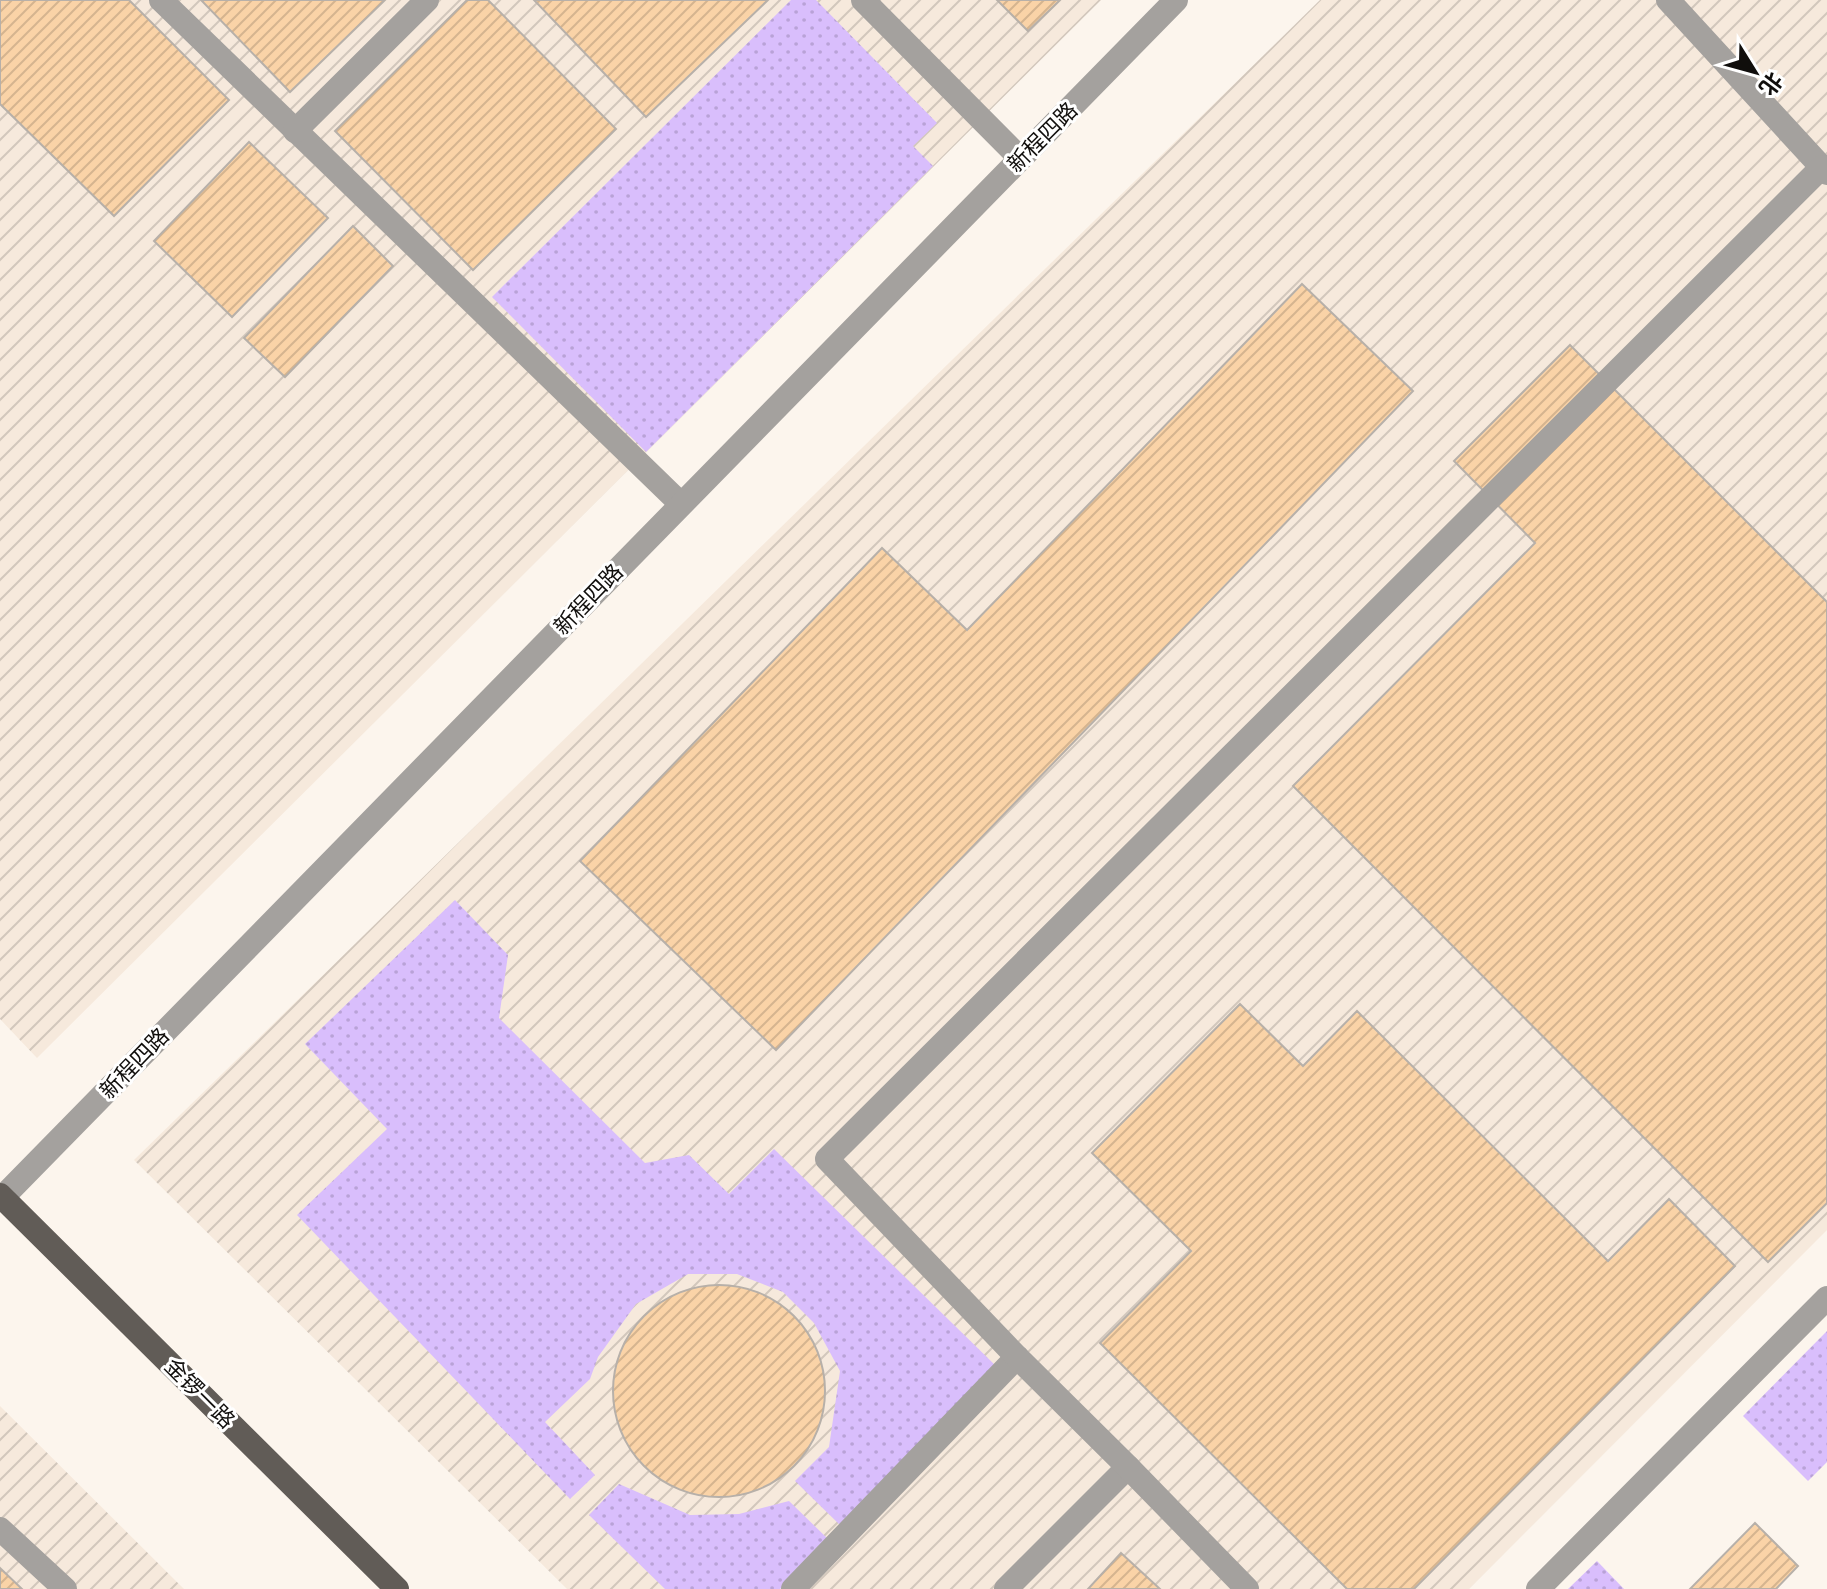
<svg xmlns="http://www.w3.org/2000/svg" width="1827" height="1589" font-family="Manrope,'Noto Sans SC',sans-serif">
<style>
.industrial{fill:url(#industrial-furrows)}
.grass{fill:url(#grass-dots)}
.building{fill:url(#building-hatch);stroke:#b7b0a9;stroke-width:2}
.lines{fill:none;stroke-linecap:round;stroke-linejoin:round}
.minor{stroke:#a4a19e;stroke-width:24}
.major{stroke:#615c57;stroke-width:24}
.labels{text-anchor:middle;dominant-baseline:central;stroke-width:6;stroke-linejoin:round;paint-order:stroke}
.street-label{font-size:22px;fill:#100e0c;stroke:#fff}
</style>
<defs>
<pattern id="industrial-furrows" width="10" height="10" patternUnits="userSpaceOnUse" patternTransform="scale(2)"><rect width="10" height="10" fill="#f6e9dc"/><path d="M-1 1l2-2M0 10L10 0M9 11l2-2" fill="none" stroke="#d2c7bc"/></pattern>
<pattern id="grass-dots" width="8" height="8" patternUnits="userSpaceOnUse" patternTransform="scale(2)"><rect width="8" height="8" fill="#d9befc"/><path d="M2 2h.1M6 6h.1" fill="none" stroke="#b9a2d7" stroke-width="1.8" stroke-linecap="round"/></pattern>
<pattern id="building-hatch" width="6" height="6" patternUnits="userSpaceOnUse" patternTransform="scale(2)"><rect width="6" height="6" fill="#fad3a7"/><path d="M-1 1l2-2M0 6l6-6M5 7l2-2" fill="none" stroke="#d5b48f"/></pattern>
</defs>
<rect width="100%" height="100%" fill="#fcf5ed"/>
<g class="industrial">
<path d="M0 0H1101L37 1058 0 1019Z"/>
<path d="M1320 0H1827V1230L1469 1589H567L134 1160Z"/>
<path d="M0 1406 184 1589H0Z"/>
</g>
<g class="grass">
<path d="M791 0H816L937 123 913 146 933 166 646 452 492 297Z"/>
<path d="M455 900 508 955 499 1018 645 1163 689 1155 729 1194 774 1149 997 1367 842 1527 795 1481 829 1447 840 1371 814 1323 783 1292 737 1274H688L636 1304 598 1357 590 1379 545 1422 595 1475 570 1499 297 1215 387 1129 305 1044Z"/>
<path d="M1827 1331V1462L1808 1481 1743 1416Z"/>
<path d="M619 1484 690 1515 739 1514 789 1501 828 1539 780 1589H665L589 1515Z"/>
<path d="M1597 1561 1624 1589H1568Z"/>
</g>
<g class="building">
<path d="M0 0H129L229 100 114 216 0 104Z"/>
<path d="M201 0H385L290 92Z"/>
<path d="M467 0H488L616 129 473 270 335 131Z"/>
<path d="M534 0H768L646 117Z"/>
<path d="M997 0H1060L1028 31Z"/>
<path d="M249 142 328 218 232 317 154 241Z"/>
<path d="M353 226 393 266 285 377 244 338Z"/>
<path d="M1302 284 1413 391 776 1050 580 861 882 548 967 630Z"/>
<path d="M1570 345 1827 602V1203L1768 1262 1293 786 1535 543 1454 461Z"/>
<path d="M1240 1004 1303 1066 1357 1011 1608 1261 1669 1199 1735 1266 1414 1589H1347L1100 1343 1191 1251 1092 1153Z"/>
<circle cx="719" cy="1391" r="106"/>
<path d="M1755 1523 1798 1566 1776 1589H1690Z"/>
<path d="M1121 1553 1160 1589H1088Z"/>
<path d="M0 1568 22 1589H0Z"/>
</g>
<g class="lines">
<g class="minor">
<path d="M161 0 681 504"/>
<path d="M863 0 1020 158"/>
<path d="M1668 0 1827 173"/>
<path d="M295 131 427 0"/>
<path d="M0 1200 1176 0"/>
<path d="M0 1529 65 1589"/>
<path d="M793 1589 1017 1357"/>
<path d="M1006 1589 1128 1467"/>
<path d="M1247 1589 1128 1467 1017 1357 827 1159 1822 167"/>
<path d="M1538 1589 1827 1298"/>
</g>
<path class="major" d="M0 1195 397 1589"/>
</g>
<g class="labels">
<g class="street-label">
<text transform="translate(1042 137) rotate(-45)">新程四路</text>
<text transform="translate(588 599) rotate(-46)">新程四路</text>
<text transform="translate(134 1063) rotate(-46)">新程四路</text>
<text transform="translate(200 1393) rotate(45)">金锣一路</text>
</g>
</g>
<g transform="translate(1755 72) rotate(127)" stroke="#ffffff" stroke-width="6" paint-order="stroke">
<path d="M0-6L14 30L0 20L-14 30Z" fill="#100e0c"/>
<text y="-12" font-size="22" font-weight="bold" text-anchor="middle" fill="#100e0c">北</text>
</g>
</svg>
